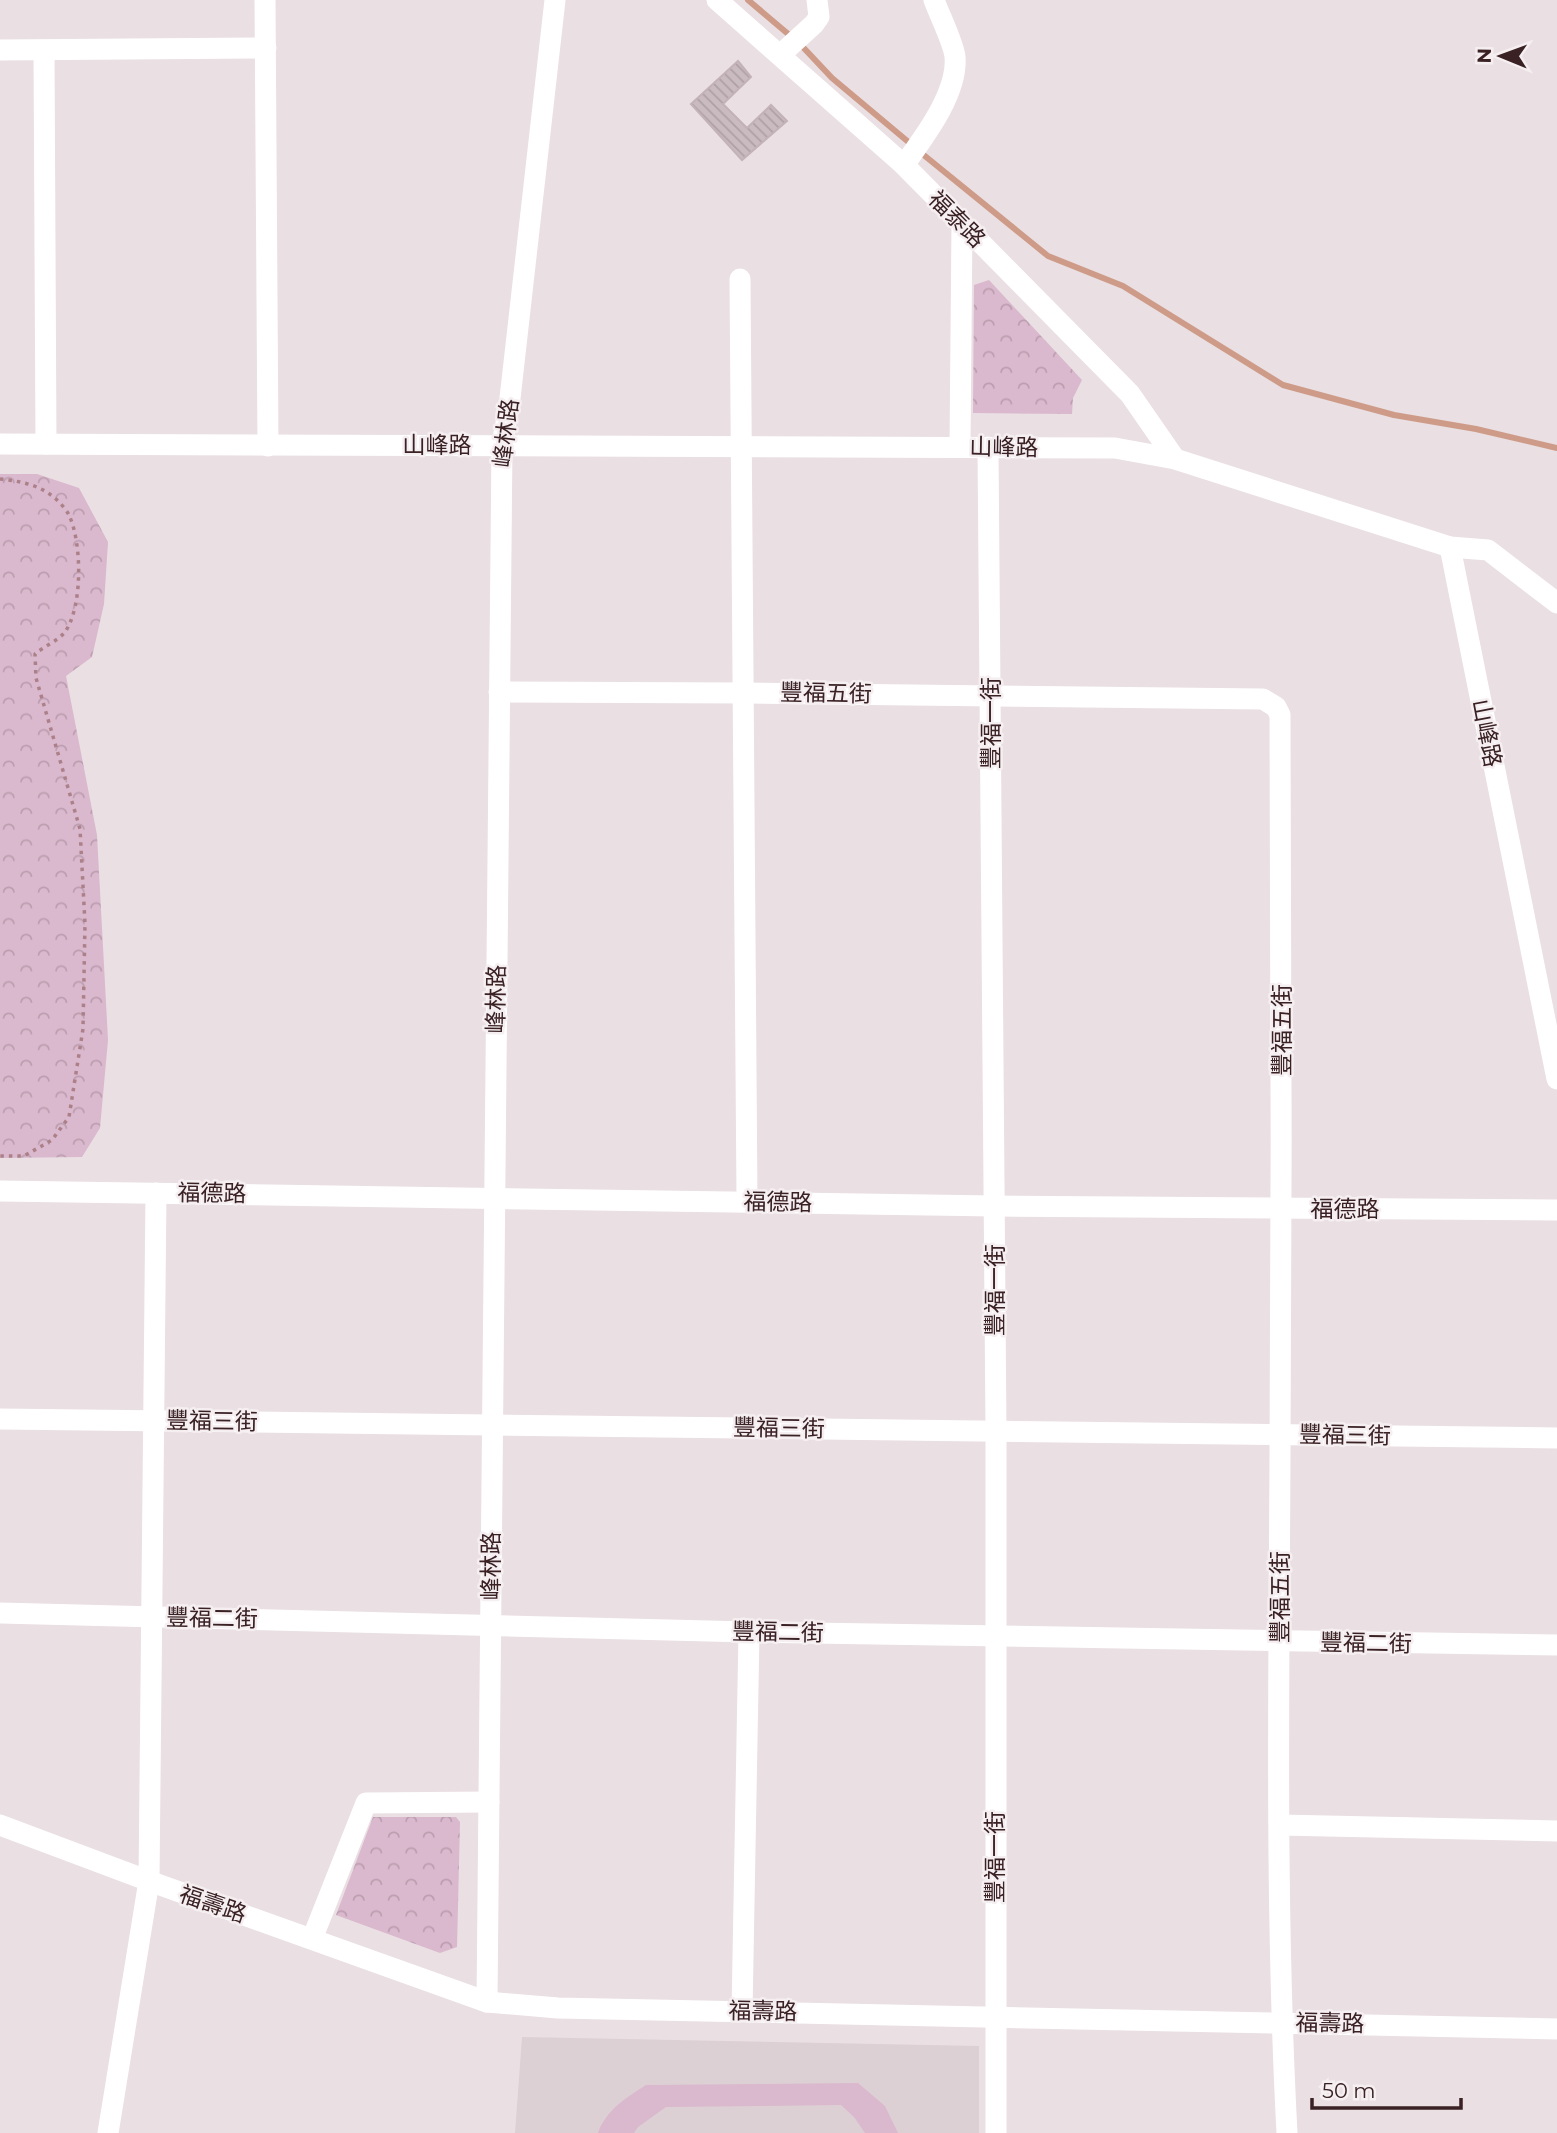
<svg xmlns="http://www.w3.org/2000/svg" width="1557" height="2133" font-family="Montserrat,'Noto Sans TC',sans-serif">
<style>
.built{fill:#ddd0d4}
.park{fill:url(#park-crowns)}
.garden{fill:#dab8cd}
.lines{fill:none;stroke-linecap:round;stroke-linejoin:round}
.stream{stroke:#cd9b88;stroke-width:6}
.building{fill:url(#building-back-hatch);stroke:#c3b2b7;stroke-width:2}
.path{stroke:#ac8089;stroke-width:3.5;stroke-dasharray:3.5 5;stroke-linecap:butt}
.minor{stroke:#fff;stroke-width:21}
.labels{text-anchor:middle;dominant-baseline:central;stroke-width:5;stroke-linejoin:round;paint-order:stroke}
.street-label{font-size:23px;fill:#392124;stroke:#f6eff2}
</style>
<defs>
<pattern id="park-crowns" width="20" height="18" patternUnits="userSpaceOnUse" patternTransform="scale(1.75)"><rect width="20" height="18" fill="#dab8cd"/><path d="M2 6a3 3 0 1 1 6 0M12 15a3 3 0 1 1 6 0" fill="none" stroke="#bc9eb0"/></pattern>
<pattern id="building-back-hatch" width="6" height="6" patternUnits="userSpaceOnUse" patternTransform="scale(1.75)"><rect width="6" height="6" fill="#cabbc0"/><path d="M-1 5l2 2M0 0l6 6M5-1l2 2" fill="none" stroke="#aea0a5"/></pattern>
</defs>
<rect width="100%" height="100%" fill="#eadfe2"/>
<path class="built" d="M522 2037 979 2046V2133H515Z"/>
<g class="park">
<path d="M989 280 1082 380 1073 398 1072 414 973 413 974 285Z"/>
<path d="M0 474H37L79 488 108 542 104 604 92 657 66 676 97 835 108 1040 100 1128 82 1157 0 1158Z"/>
<path d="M373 1817H456L460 1822 457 1947 440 1953 336 1915Z"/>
</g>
<path class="garden" d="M858 2083 885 2106 898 2133H865L854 2117 841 2105 666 2107 638 2127 634 2133H598C606 2110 626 2098 646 2085Z"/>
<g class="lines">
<g class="stream">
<path d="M748 0 800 44 832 78 912 145"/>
<path d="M920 152 1048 256 1123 286 1283 385 1394 415 1476 429 1557 448"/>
</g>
</g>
<path class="building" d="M738 61 751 77 723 104 747 128 771 105 787 121 742 160 691 104Z"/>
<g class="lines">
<path class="path" d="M0 479C18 481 36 484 51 495 57 499 66 509 69 515 82 543 83 606 65 632 59 640 43 647 35 654L36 678 80 829 85 924 83 1029 69 1117 52 1140 24 1156H0"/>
<g class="minor">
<path d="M265 0 268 446"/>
<path d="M717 0 904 165 1130 394 1175 459"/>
<path d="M0 50 266 48"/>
<path d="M44 50 46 444"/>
<path d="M780 55 814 24 819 17 817 0"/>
<path d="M904 165C924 137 958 93 955 57 954 44 939 14 934 0"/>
<path d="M740 279 747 1201"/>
<path d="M0 444 1115 448 1175 459 1450 547 1488 550 1557 603"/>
<path d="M960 447 962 223"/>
<path d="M988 447 996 1431V2133"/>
<path d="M1450 547 1557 1079"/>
<path d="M499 692 743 693 1263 699 1276 707 1280 715C1281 962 1282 1209 1280 1456 1279 1682 1275 1908 1287 2133"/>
<path d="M0 1191 994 1206 1557 1210"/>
<path d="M0 1419 1557 1438"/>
<path d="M0 1613 749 1632 1557 1645"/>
<path d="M0 1825 149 1881 487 2002 558 2008 1557 2029"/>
<path d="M1280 1825 1557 1831"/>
<path d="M312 1939 366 1803 489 1802"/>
<path d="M487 2002 502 444 509 407 555 0"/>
<path d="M742 2011 749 1632"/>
<path d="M108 2133 149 1881 156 1193"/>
</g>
</g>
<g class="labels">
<g class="street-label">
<text transform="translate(957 219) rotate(45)">福泰路</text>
<text transform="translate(506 433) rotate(-83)">峰林路</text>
<text x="437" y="445">山峰路</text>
<text transform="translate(1004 447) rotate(1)">山峰路</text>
<text transform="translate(826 693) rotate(1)">豐福五街</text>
<text transform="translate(991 723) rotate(-90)">豐福一街</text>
<text transform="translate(1487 733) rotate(79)">山峰路</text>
<text transform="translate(496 999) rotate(-89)">峰林路</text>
<text transform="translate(1282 1030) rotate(-90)">豐福五街</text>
<text transform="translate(212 1193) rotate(1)">福德路</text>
<text transform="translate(778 1202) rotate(1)">福德路</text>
<text x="1345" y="1209">福德路</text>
<text transform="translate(995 1290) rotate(-90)">豐福一街</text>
<text transform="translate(212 1421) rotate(1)">豐福三街</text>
<text transform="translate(779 1428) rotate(1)">豐福三街</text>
<text transform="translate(1345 1435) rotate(1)">豐福三街</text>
<text transform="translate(491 1566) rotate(-90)">峰林路</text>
<text transform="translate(1280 1597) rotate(-90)">豐福五街</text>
<text transform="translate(212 1618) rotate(1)">豐福二街</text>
<text transform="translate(778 1632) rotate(1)">豐福二街</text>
<text transform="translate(1366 1643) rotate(1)">豐福二街</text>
<text transform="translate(995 1857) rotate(-90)">豐福一街</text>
<text transform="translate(213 1904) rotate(19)">福壽路</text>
<text transform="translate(763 2011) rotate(1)">福壽路</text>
<text transform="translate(1330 2023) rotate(1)">福壽路</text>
</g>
</g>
<g transform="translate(1501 56) rotate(271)" stroke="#f6eff2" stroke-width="5" paint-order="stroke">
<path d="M0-5L12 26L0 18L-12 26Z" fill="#392124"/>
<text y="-10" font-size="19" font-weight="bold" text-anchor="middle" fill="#392124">N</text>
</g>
<path d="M1312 2098v10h149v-10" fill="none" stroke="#392124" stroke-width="3.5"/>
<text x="1322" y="2098" font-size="21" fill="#392124" stroke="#f6eff2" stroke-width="5" paint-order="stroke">50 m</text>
</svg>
